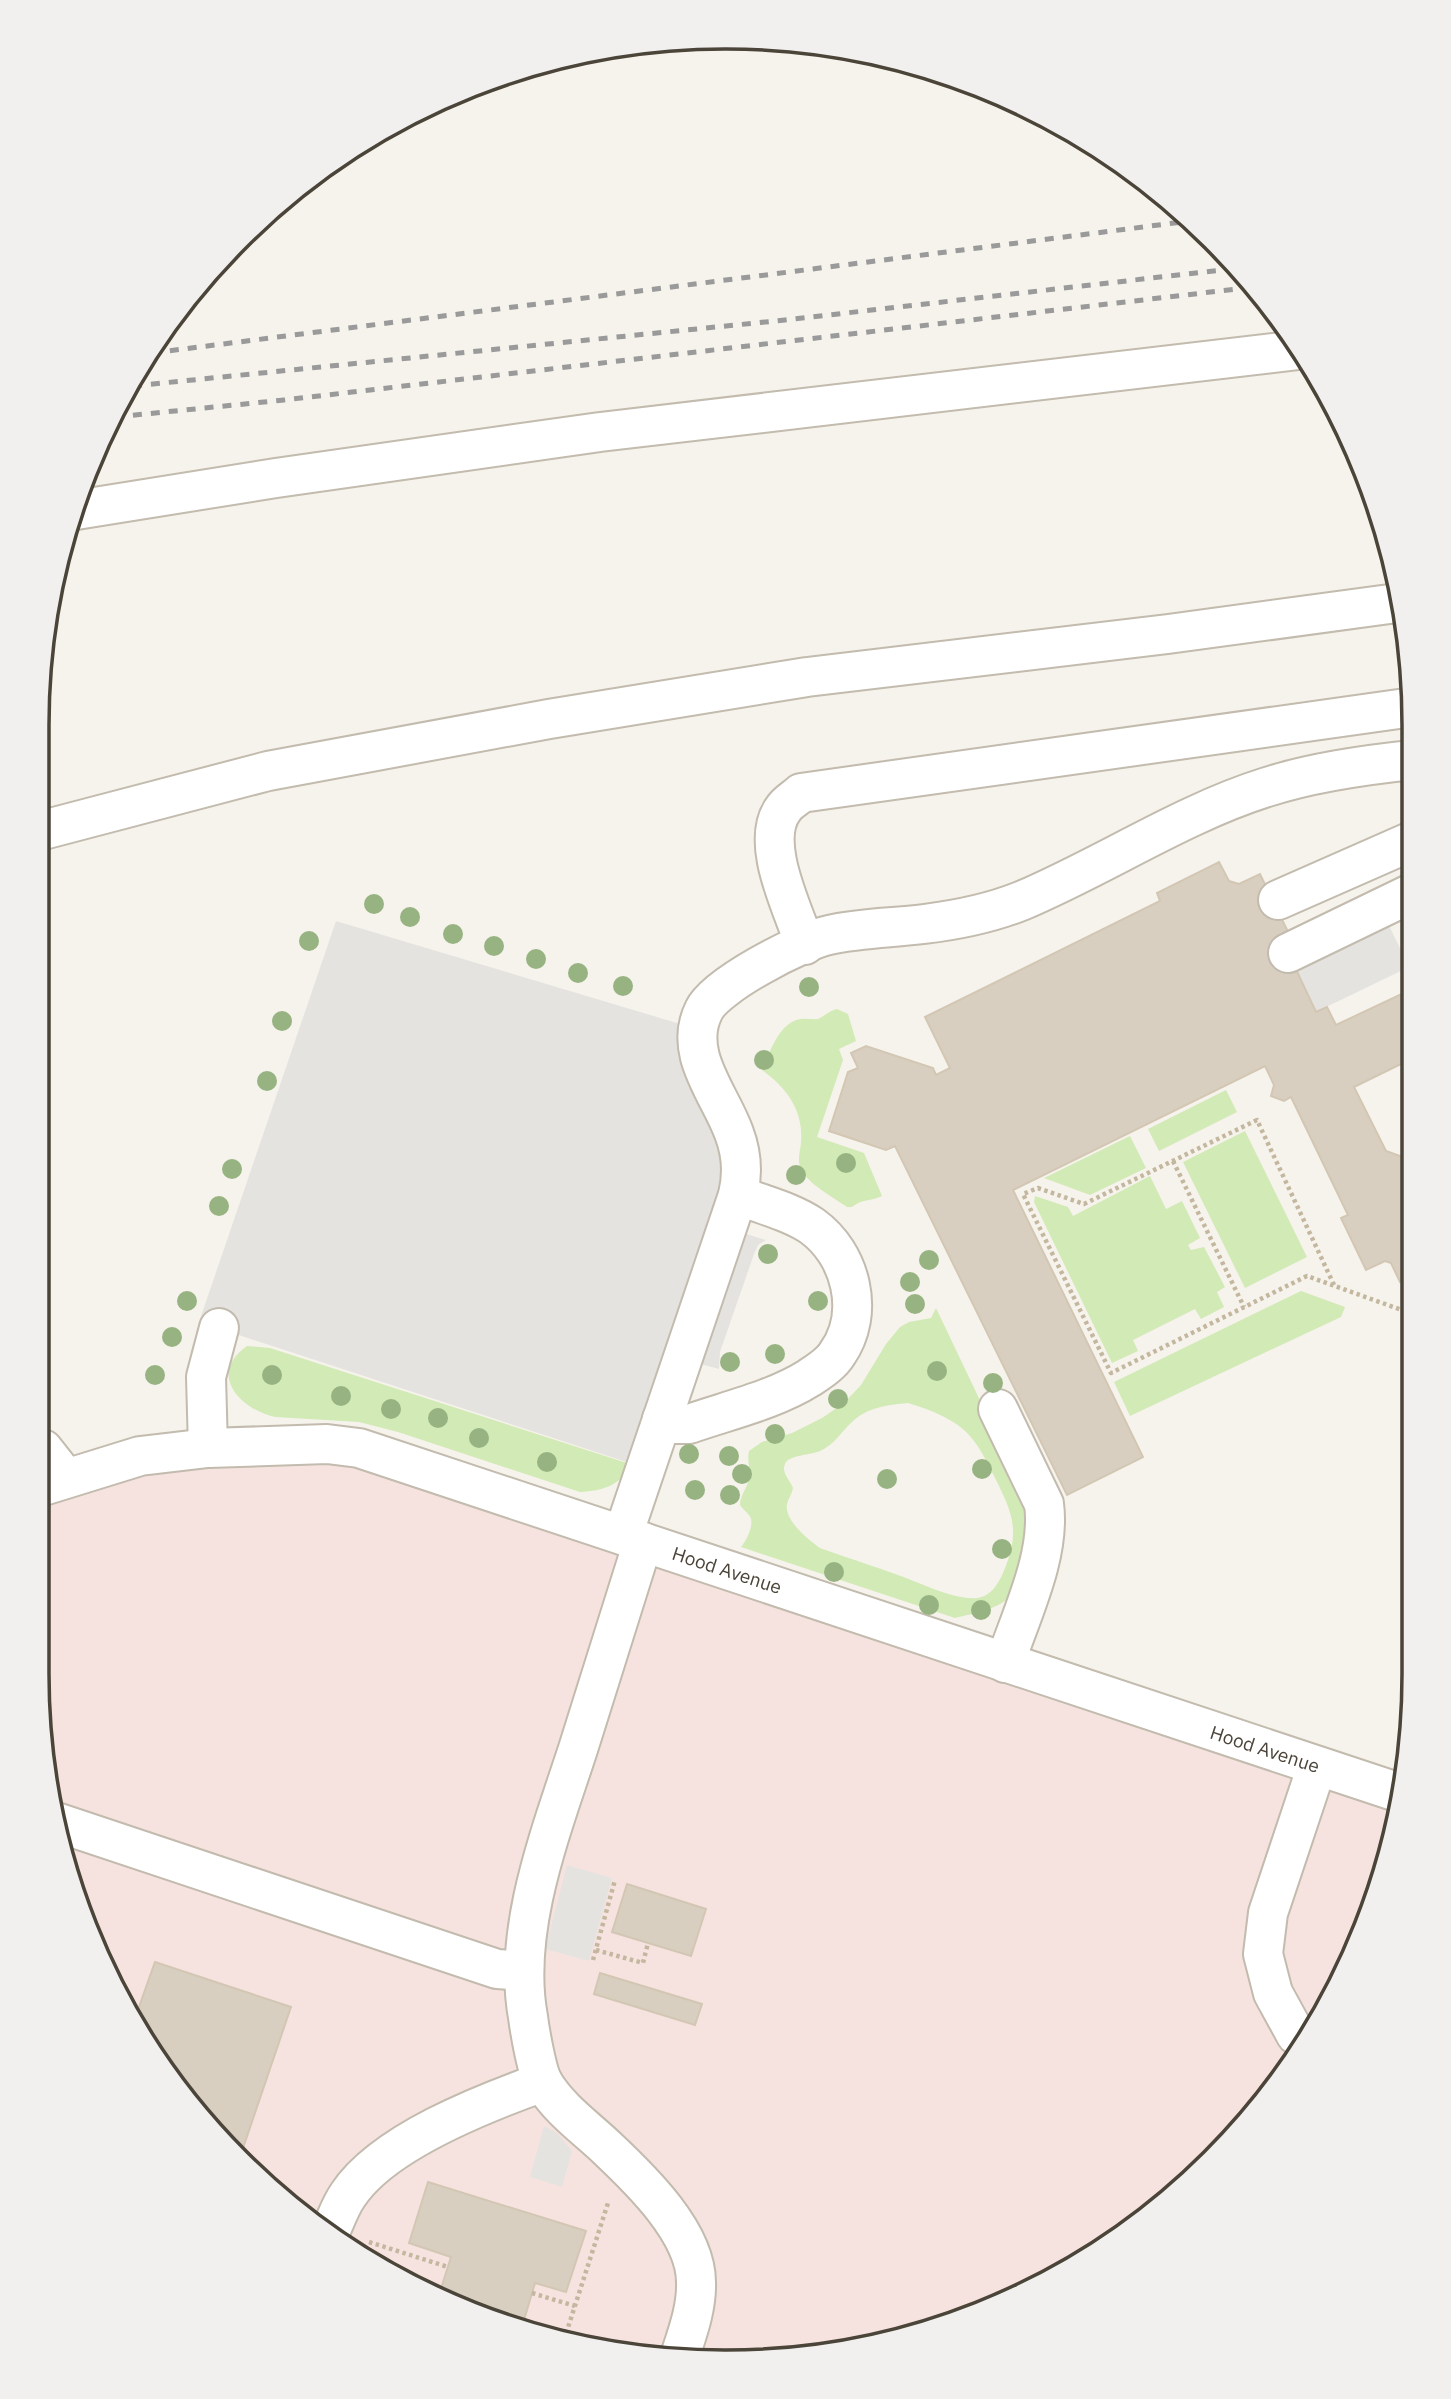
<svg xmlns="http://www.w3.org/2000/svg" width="1451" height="2399" font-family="'IBM Plex Sans',sans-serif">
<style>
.medical{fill:#f6e3e0}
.green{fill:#d2eab5;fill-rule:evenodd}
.parking{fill:#e5e3e0}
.building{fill:#d8cfc1;stroke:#d3c7b4;stroke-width:2}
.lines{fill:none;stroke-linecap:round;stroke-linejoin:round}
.minor-casing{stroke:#c2bbae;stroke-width:42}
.path{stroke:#c4b79f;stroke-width:4.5;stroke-dasharray:3.5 3.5;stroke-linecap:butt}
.minor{stroke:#fff;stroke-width:38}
.rail{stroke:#9a9a9a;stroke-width:5;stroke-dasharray:9 9;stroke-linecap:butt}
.tree{fill:#97b381}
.labels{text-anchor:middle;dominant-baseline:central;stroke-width:6;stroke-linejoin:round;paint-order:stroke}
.street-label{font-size:19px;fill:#4b4439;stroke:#fff}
.rim{fill:none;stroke:#4b4439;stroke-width:3.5}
</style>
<rect width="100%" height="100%" fill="#f6f3ec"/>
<path class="medical" d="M325 1449 1398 1802 1362 1937 1272 2092 1144 2220 1030 2291 947 2326 816 2356 725 2362 635 2356 504 2326 421 2291 307 2220 179 2092 108 1978 73 1895 43 1764V1489Z"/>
<g class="green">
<path d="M837 1009 848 1014 856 1041 839 1049 843 1060 817 1137 864 1153 882 1196C869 1202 864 1198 852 1207H847C833 1197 809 1185 801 1169 797 1160 800 1152 801 1143 804 1111 787 1088 762 1070 770 1052 779 1022 801 1019 807 1018 812 1020 818 1019 825 1016 829 1011 837 1009Z"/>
<path d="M1226 1090 1237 1112 1159 1151 1148 1129Z"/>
<path d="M1245 1131 1307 1257 1245 1288 1183 1162Z"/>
<path d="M1130 1136 1146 1168 1090 1195 1044 1178Z"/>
<path d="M1150 1176 1166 1209 1182 1201 1200 1238 1188 1245 1191 1250 1204 1247 1225 1287 1217 1292 1224 1307 1201 1319 1195 1309 1133 1340 1138 1351 1112 1363 1034 1202 1035 1196 1068 1207 1073 1216Z"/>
<path d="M1301 1291 1345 1307 1341 1317 1130 1416 1114 1382Z"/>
<path d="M936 1308 1026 1497 1033 1529 1012 1595C997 1610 975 1613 955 1618L741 1547C746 1541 753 1528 751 1519 750 1514 743 1510 740 1505 740 1494 749 1487 749 1476 750 1467 747 1460 749 1451L762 1442 792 1433 822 1418 844 1403 861 1385 886 1344 900 1327 909 1322 931 1318ZM908 1403C928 1409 955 1419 969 1435 980 1447 987 1462 994 1476 1013 1514 1021 1531 1003 1573 998 1584 991 1596 978 1598 958 1600 934 1589 916 1582 885 1569 852 1560 820 1548 809 1540 784 1521 787 1504 788 1499 792 1494 793 1488 790 1480 781 1473 785 1464 788 1455 811 1455 820 1451 835 1444 841 1432 852 1422 868 1407 887 1405 908 1403Z"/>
<path d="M247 1346 270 1348 633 1465C619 1485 604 1491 580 1492L398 1432 359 1422 275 1417C240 1409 207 1374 247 1346Z"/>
</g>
<g class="parking">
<path d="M1381 909 1409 967 1316 1012 1288 953Z"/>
<path d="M336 921 697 1029 734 1133 727 1228 766 1240 758 1245 754 1254 720 1352 719 1369 682 1359 645 1468 199 1322Z"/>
<path d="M567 1865 612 1878 589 1961 545 1949Z"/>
<path d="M544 2126 557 2133 572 2151 562 2187 530 2177Z"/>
</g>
<g class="building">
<path d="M1219 862 1229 881 1239 884 1260 874 1291 938 1283 942 1316 1012 1327 1007 1336 1025 1412 989 1411 1059 1354 1087 1386 1151 1411 1160 1410 1278 1400 1282 1391 1263 1385 1261 1366 1270 1341 1218 1348 1215 1291 1097 1284 1101 1271 1096 1274 1085 1265 1066 1013 1190 1143 1457 1067 1495 895 1146 886 1150 829 1131 848 1072 858 1068 851 1053 866 1046 933 1068 936 1075 950 1068 925 1017 1160 901 1157 893Z"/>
<path d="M627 1884 706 1909 691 1956 612 1932Z"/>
<path d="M155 1962 291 2007 241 2154 179 2092 134 2021Z"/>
<path d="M600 1973 702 2004 695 2025 594 1994Z"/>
<path d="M428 2182 586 2231 566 2292 535 2283 521 2330 504 2326 438 2298 451 2257 409 2243Z"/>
</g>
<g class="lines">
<g class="minor-casing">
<g id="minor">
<path d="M76 510 276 478 600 432 1299 350"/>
<path d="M43 830 268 771 549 719 807 677 1168 634 1397 603"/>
<path d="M1278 900 1412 841"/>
<path d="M805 945C793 909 758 841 784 808 788 802 796 798 801 793L1413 707"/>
<path d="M1288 953 1412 893"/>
<path d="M998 1409 1044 1504C1051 1555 1021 1615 1005 1663"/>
<path d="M662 1419 675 1424H689C729 1410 774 1400 809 1378 818 1372 831 1364 837 1354 866 1313 851 1254 812 1226 790 1211 762 1205 738 1195"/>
<path d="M208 1448 206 1377 219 1328"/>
<path d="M43 1449 58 1468 63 1479"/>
<path d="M43 1486 140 1456 208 1448 327 1444 359 1448 1400 1793"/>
<path d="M623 1535 738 1195C743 1174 742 1154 734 1133 720 1094 682 1053 704 1010 716 985 801 941 829 935 860 928 892 928 924 924 957 920 991 913 1021 901 1104 866 1181 814 1267 787 1313 772 1364 765 1412 760"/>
<path d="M643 1542C621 1611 600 1680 578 1749 551 1832 512 1930 528 2017 530 2032 537 2073 544 2084 560 2110 586 2128 607 2148 641 2180 696 2233 696 2282 697 2308 687 2334 679 2359"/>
<path d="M56 1822 497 1969 512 1970 524 1969"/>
<path d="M1303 2039 1296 2035 1273 1993 1263 1954 1268 1913 1317 1766"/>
<path d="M329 2234C335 2222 340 2206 348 2195 383 2142 484 2103 543 2082"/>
</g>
</g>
<g class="path">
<path d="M1173 1161 1244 1307"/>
<path d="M1334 1285 1257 1120 1084 1204 1038 1188 1023 1194 1111 1373 1307 1276 1410 1313"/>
<path d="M596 1950 643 1963 648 1943"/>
<path d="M593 1960 615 1880"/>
<path d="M369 2242 448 2267"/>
<path d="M532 2293 575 2306"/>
<path d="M564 2340 608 2203"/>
</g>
<use href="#minor" class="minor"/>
<g class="rail">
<path d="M152 353 1190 221"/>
<path d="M133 386 785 320 1239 268"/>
<path d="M115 417 284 400 1254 287"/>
</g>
</g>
<g class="tree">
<circle cx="374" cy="904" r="10"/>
<circle cx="410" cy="917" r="10"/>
<circle cx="453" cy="934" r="10"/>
<circle cx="309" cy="941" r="10"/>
<circle cx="494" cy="946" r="10"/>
<circle cx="536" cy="959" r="10"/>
<circle cx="578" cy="973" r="10"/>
<circle cx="623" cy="986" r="10"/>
<circle cx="809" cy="987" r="10"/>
<circle cx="282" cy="1021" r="10"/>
<circle cx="764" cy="1060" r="10"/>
<circle cx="267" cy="1081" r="10"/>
<circle cx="846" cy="1163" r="10"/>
<circle cx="232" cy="1169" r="10"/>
<circle cx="796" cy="1175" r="10"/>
<circle cx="219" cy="1206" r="10"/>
<circle cx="768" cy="1254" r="10"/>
<circle cx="929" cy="1260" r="10"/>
<circle cx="910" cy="1282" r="10"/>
<circle cx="187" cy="1301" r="10"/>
<circle cx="818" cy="1301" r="10"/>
<circle cx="915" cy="1304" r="10"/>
<circle cx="172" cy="1337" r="10"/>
<circle cx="775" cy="1354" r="10"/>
<circle cx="730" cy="1362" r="10"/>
<circle cx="937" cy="1371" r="10"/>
<circle cx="155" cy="1375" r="10"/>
<circle cx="272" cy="1375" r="10"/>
<circle cx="993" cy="1383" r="10"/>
<circle cx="341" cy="1396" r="10"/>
<circle cx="838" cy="1399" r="10"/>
<circle cx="391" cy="1409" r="10"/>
<circle cx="438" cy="1418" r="10"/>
<circle cx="775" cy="1434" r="10"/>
<circle cx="479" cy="1438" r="10"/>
<circle cx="689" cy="1454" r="10"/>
<circle cx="729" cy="1456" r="10"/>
<circle cx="547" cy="1462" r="10"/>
<circle cx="982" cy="1469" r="10"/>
<circle cx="742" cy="1474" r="10"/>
<circle cx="887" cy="1479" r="10"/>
<circle cx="695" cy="1490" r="10"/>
<circle cx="730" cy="1495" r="10"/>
<circle cx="1002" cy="1549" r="10"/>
<circle cx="834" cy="1572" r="10"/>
<circle cx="929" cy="1605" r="10"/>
<circle cx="981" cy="1610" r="10"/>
</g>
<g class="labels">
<g class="street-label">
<text transform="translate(727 1570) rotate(18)">Hood Avenue</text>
<text transform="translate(1265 1749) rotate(18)">Hood Avenue</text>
</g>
</g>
<path d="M0 0H1451V2399H0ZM725 49H726A676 676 0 0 1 1402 725V1674A676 676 0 0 1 726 2350H725A676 676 0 0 1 49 1674V725A676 676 0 0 1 725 49Z" fill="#f1f0ef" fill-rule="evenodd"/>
<path class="rim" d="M725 49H726A676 676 0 0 1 1402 725V1674A676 676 0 0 1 726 2350H725A676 676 0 0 1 49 1674V725A676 676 0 0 1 725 49Z"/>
</svg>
